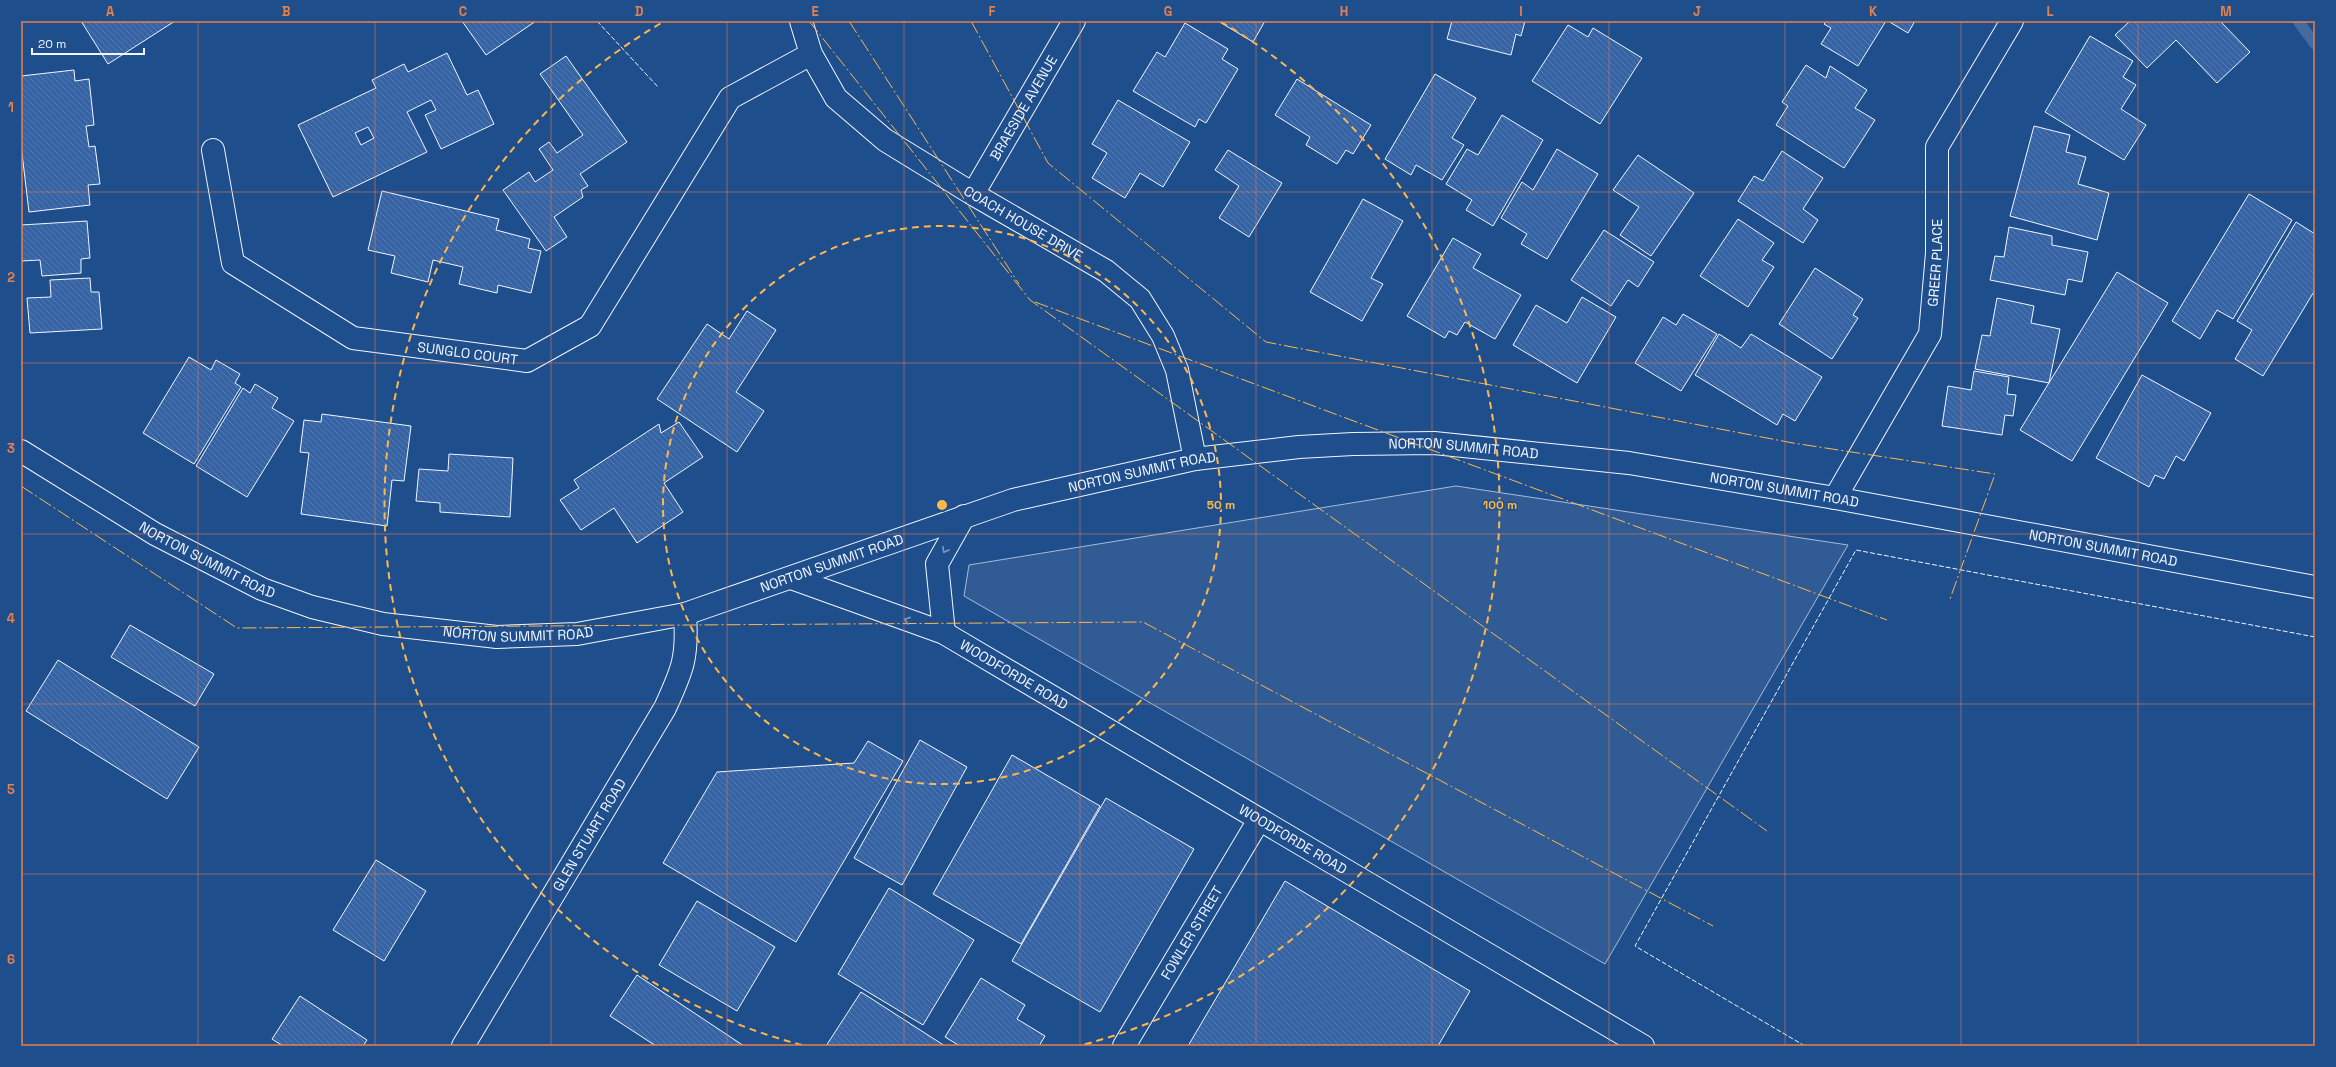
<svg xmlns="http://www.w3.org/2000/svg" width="2336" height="1067" font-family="'Space Grotesk',sans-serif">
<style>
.built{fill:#305b95;stroke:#a8bbd7}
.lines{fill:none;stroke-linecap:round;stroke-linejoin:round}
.stream{stroke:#446ba0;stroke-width:11}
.building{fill:url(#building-back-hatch);stroke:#f2f6ff;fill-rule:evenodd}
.street-casing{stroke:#f2f6ff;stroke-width:24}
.secondary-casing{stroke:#f2f6ff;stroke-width:24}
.street{stroke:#1f4e8c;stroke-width:22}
.secondary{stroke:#1f4e8c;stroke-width:22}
.fence{stroke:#f2f6ff;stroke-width:1;stroke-dasharray:5 2;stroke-linecap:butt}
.power{stroke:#ffb74d;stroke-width:1;stroke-dasharray:14 3 2 3;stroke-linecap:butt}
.oneway{stroke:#7e9ac0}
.grid{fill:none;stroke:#ea8049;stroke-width:1;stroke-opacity:0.55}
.ring{fill:none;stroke:#ffb74d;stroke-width:2;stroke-dasharray:7 5}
.labels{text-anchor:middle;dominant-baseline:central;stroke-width:3;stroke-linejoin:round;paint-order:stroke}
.street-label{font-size:14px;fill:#f2f6ff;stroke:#1f4e8c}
.centre{fill:#ffb74d;stroke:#1f4e8c;stroke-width:2}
.ring-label{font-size:12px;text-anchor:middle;font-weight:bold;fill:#ffb74d;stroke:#1f4e8c;stroke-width:3;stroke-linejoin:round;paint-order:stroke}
.neatline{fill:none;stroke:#ea8049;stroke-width:1.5}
.grid-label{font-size:13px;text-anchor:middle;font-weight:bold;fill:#ea8049}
</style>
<defs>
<pattern id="building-back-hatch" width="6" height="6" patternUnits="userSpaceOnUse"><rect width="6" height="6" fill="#3563a3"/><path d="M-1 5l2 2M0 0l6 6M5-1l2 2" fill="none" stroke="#537ab1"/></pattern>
</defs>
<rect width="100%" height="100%" fill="#1f4e8c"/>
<path class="built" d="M1456 486 1848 545 1605 964 964 596 969 565Z"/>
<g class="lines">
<path class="stream" d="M2298 21 2315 44"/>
</g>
<g class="building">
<path d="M81 21H175L108 64Z"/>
<path d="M462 21H536L486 55Z"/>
<path d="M1218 21H1265L1253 42Z"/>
<path d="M1452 21H1525L1521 36 1516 34 1511 55 1447 39Z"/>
<path d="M1827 21H1886L1858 66 1821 44 1831 28 1824 24Z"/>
<path d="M1888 21H1915L1908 33Z"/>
<path d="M2130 21H2220L2250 52 2217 83 2176 40 2147 68 2115 35Z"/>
<path d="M1185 23 1228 49 1222 59 1238 69 1206 123 1199 119 1195 127 1133 91 1157 52 1165 57Z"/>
<path d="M1568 25 1588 37 1593 28 1642 58 1600 124 1532 81Z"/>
<path d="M2090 36 2133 61 2123 77 2136 85 2121 109 2146 125 2124 160 2045 112Z"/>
<path d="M447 53 467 95 478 90 494 124 441 149 425 115 436 110 431 100 407 112 427 152 333 197 298 125 376 88 372 80 404 64 408 72ZM368 127 374 138 361 145 355 133Z"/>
<path d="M566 56 627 142 580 174 588 186 581 190 583 197 554 217 567 237 546 251 503 190 529 172 535 182 553 170 539 149 549 142 557 153 583 135 540 74Z"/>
<path d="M1806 65 1826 78 1830 66 1867 90 1855 108 1875 120 1844 168 1776 125 1788 106 1782 102Z"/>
<path d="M74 70 75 81 89 79 94 125 86 126 89 147 95 146 100 184 88 185 90 205 29 212 21 145V76Z"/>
<path d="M1435 74 1476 98 1452 138 1464 145 1442 180 1416 165 1411 175 1385 159Z"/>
<path d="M1297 79 1371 125 1353 154 1346 150 1337 164 1306 145 1310 137 1275 115Z"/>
<path d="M1118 100 1190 142 1163 187 1140 173 1125 198 1092 178 1107 153 1092 144Z"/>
<path d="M1502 115 1543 140 1493 226 1466 210 1472 200 1446 184 1467 149 1478 155Z"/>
<path d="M2034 126 2070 135 2066 152 2086 157 2078 184 2109 193 2097 240 2010 216Z"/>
<path d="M1557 149 1598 174 1547 259 1521 244 1527 234 1501 218 1522 182 1533 190Z"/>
<path d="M1228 150 1282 183 1249 237 1219 218 1239 186 1215 170Z"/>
<path d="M1782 151 1823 178 1803 209 1818 220 1803 243 1738 201 1754 176 1763 181Z"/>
<path d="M1638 155 1694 193 1651 256 1620 235 1639 207 1613 190Z"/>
<path d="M382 191 499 219 496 230 530 239 528 248 541 251 531 293 498 285 497 293 459 284 463 267 433 260 428 282 391 273 395 256 368 250Z"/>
<path d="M2249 194 2292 220 2233 319 2217 310 2200 339 2172 321Z"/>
<path d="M1363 199 1403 221 1371 278 1383 284 1362 321 1310 292Z"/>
<path d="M1738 219 1774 243 1762 260 1774 267 1748 307 1700 276Z"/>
<path d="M87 221 90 258 81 259V273L42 276 40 260 21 261V225Z"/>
<path d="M2296 222 2315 234V290L2263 376 2235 359 2252 330 2237 321Z"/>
<path d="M2009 227 2052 236V245L2088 252 2082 282 2068 279 2065 295 1990 280 1995 256 2004 257Z"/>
<path d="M1604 230 1654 262 1638 287 1628 280 1611 306 1571 280Z"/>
<path d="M1453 238 1481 254 1473 268 1521 295 1495 339 1465 322 1457 335 1449 331 1445 338 1407 316Z"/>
<path d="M1815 268 1863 299 1853 315 1858 318 1832 359 1779 324Z"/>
<path d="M2117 272 2168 303 2072 461 2020 430Z"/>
<path d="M90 278 91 292H99L102 329 30 333 27 298 51 297 50 280Z"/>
<path d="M1582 297 1616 317 1577 383 1513 345 1536 305 1567 323Z"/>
<path d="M1997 298 2034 306 2031 323 2060 329 2049 383 1975 369 1982 335 1990 336Z"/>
<path d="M747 311 776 330 736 392 764 411 737 452 657 399 707 324 729 339Z"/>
<path d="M1683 314 1717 334 1681 391 1635 363 1663 317 1676 325Z"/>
<path d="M1719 334 1741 348 1751 334 1822 377 1795 421 1783 414 1777 425 1695 375Z"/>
<path d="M189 357 211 370 216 360 240 374 235 383 241 387 194 464 143 433Z"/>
<path d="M1974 371 2009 377 2007 394 2016 395 2013 416 2005 415 2002 435 1942 426 1948 386 1971 390Z"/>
<path d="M2142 375 2211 413 2184 461 2176 456 2164 479 2155 475 2149 487 2096 458Z"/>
<path d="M255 384 278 398 272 408 294 421 247 497 196 466 243 388 250 393Z"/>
<path d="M322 414 411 426 404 481 392 480 387 526 301 514 309 453 300 452 304 420 321 422Z"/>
<path d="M679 422 703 457 664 483 683 512 637 543 614 508 581 530 560 500 579 488 574 480 659 424 661 433Z"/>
<path d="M449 454 513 458 510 517 440 512V503L416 501 419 469 448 471Z"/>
<path d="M130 625 214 674 195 706 111 657Z"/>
<path d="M58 660 199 747 167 799 26 711Z"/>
<path d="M920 740 967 767 902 885 854 858Z"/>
<path d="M868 741 903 761 796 942 663 863 717 772 854 763Z"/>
<path d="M1012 755 1100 806 1021 944 933 894Z"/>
<path d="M1106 798 1194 849 1100 1012 1012 961Z"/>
<path d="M376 860 426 891 384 961 333 930Z"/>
<path d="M1285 881 1470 991 1438 1046H1188Z"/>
<path d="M889 888 974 940 923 1025 838 974Z"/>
<path d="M697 901 775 947 737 1011 659 965Z"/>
<path d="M637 975 744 1046H656L610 1016Z"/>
<path d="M981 978 1025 1005 1017 1019 1045 1036 1039 1046H960L945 1037Z"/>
<path d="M861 992 945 1046H826Z"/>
<path d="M300 996 367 1040 363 1046H283L272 1039Z"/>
</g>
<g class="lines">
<g class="street-casing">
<g id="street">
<path id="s1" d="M801 21 811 54 836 98 885 140 973 194 1106 271 1140 299 1163 336 1177 370 1195 459"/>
<path id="s2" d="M213 150 233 263 353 338 527 361 590 326 730 98 811 54"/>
<path id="s3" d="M973 194 1074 21"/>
<path id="s4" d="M1835 498 1930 334 1937 253V147L2012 21"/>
<path id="s5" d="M791 578 944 633 1643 1046"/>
<path d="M944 633 937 564 964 516"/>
<path id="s6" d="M1124 1046 1259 820"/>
</g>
</g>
<g class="secondary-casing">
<g id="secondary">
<path id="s7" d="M21 451 155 534 262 589 312 607 383 624 497 637 577 634 685 614 1013 500 1195 459 1299 447 1353 444 1434 443 1629 463 1835 498 2315 587"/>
<path id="s8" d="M463 1046 665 708C683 669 688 657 685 614"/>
</g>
</g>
<use href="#street" class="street"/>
<use href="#secondary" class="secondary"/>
<g class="fence">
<path d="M597 21 658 87"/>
<path d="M1805 1046 1635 946 1856 550 2315 637"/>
</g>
<g class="power">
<path d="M809 21 1030 300 1767 831"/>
<path d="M849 21 1019 284"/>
<path d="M971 21 1048 163 1266 342 1793 443 1995 474 1950 599"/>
<path d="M1035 302 1887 620"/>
<path d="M21 486 237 628 1143 622 1713 926"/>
</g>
</g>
<defs><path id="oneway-chevron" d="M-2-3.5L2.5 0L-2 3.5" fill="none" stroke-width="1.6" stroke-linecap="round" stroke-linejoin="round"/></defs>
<g class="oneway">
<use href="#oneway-chevron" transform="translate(945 550) rotate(119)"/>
<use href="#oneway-chevron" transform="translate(907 620) rotate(-160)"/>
</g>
<path class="grid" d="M198 21V1046M375 21V1046M551 21V1046M727 21V1046M904 21V1046M1080 21V1046M1256 21V1046M1432 21V1046M1609 21V1046M1785 21V1046M1961 21V1046M2138 21V1046M21 192H2315M21 363H2315M21 534H2315M21 704H2315M21 874H2315"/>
<g class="ring">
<circle cx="942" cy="505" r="279"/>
<path d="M802 1045A558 558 0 0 1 663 22M1221 22A558 558 0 0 1 1082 1045"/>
</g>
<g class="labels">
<g class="street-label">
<text stroke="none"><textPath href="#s3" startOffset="100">BRAESIDE AVENUE</textPath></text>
<text stroke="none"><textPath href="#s1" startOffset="311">COACH HOUSE DRIVE</textPath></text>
<text stroke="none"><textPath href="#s4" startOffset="261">GREER PLACE</textPath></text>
<text stroke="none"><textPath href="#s2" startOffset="372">SUNGLO COURT</textPath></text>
<text stroke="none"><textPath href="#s7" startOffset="1512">NORTON SUMMIT ROAD</textPath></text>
<text stroke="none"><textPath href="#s7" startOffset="1188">NORTON SUMMIT ROAD</textPath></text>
<text stroke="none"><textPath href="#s7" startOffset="1836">NORTON SUMMIT ROAD</textPath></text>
<text stroke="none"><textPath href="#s7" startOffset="2160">NORTON SUMMIT ROAD</textPath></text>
<text stroke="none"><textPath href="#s7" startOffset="216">NORTON SUMMIT ROAD</textPath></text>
<text stroke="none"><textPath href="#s7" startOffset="864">NORTON SUMMIT ROAD</textPath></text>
<text stroke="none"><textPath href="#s7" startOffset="540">NORTON SUMMIT ROAD</textPath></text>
<text stroke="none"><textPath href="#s5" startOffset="244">WOODFORDE ROAD</textPath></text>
<text stroke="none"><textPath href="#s8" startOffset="246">GLEN STUART ROAD</textPath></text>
<text stroke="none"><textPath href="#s5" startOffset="568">WOODFORDE ROAD</textPath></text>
<text stroke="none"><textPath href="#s6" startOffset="132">FOWLER STREET</textPath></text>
</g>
</g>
<circle cx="942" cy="505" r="6" class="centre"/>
<g class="ring-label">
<text x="1221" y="509">50 m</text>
<text x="1500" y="509">100 m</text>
</g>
<rect width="2336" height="1067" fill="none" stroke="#1f4e8c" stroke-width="44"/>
<path d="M32 48v6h112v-6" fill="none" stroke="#f2f6ff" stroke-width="2"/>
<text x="38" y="48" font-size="12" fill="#f2f6ff" stroke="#1f4e8c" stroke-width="3" paint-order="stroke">20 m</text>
<rect x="22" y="22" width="2292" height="1023" class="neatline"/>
<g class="grid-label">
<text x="110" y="16">A</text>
<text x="286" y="16">B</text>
<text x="463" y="16">C</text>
<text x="639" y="16">D</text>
<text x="815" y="16">E</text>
<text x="992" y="16">F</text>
<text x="1168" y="16">G</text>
<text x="1344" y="16">H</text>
<text x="1521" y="16">I</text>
<text x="1697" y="16">J</text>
<text x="1873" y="16">K</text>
<text x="2050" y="16">L</text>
<text x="2226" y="16">M</text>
<text x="11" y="112">1</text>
<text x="11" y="282">2</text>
<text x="11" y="453">3</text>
<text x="11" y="623">4</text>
<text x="11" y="794">5</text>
<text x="11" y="964">6</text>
</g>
</svg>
